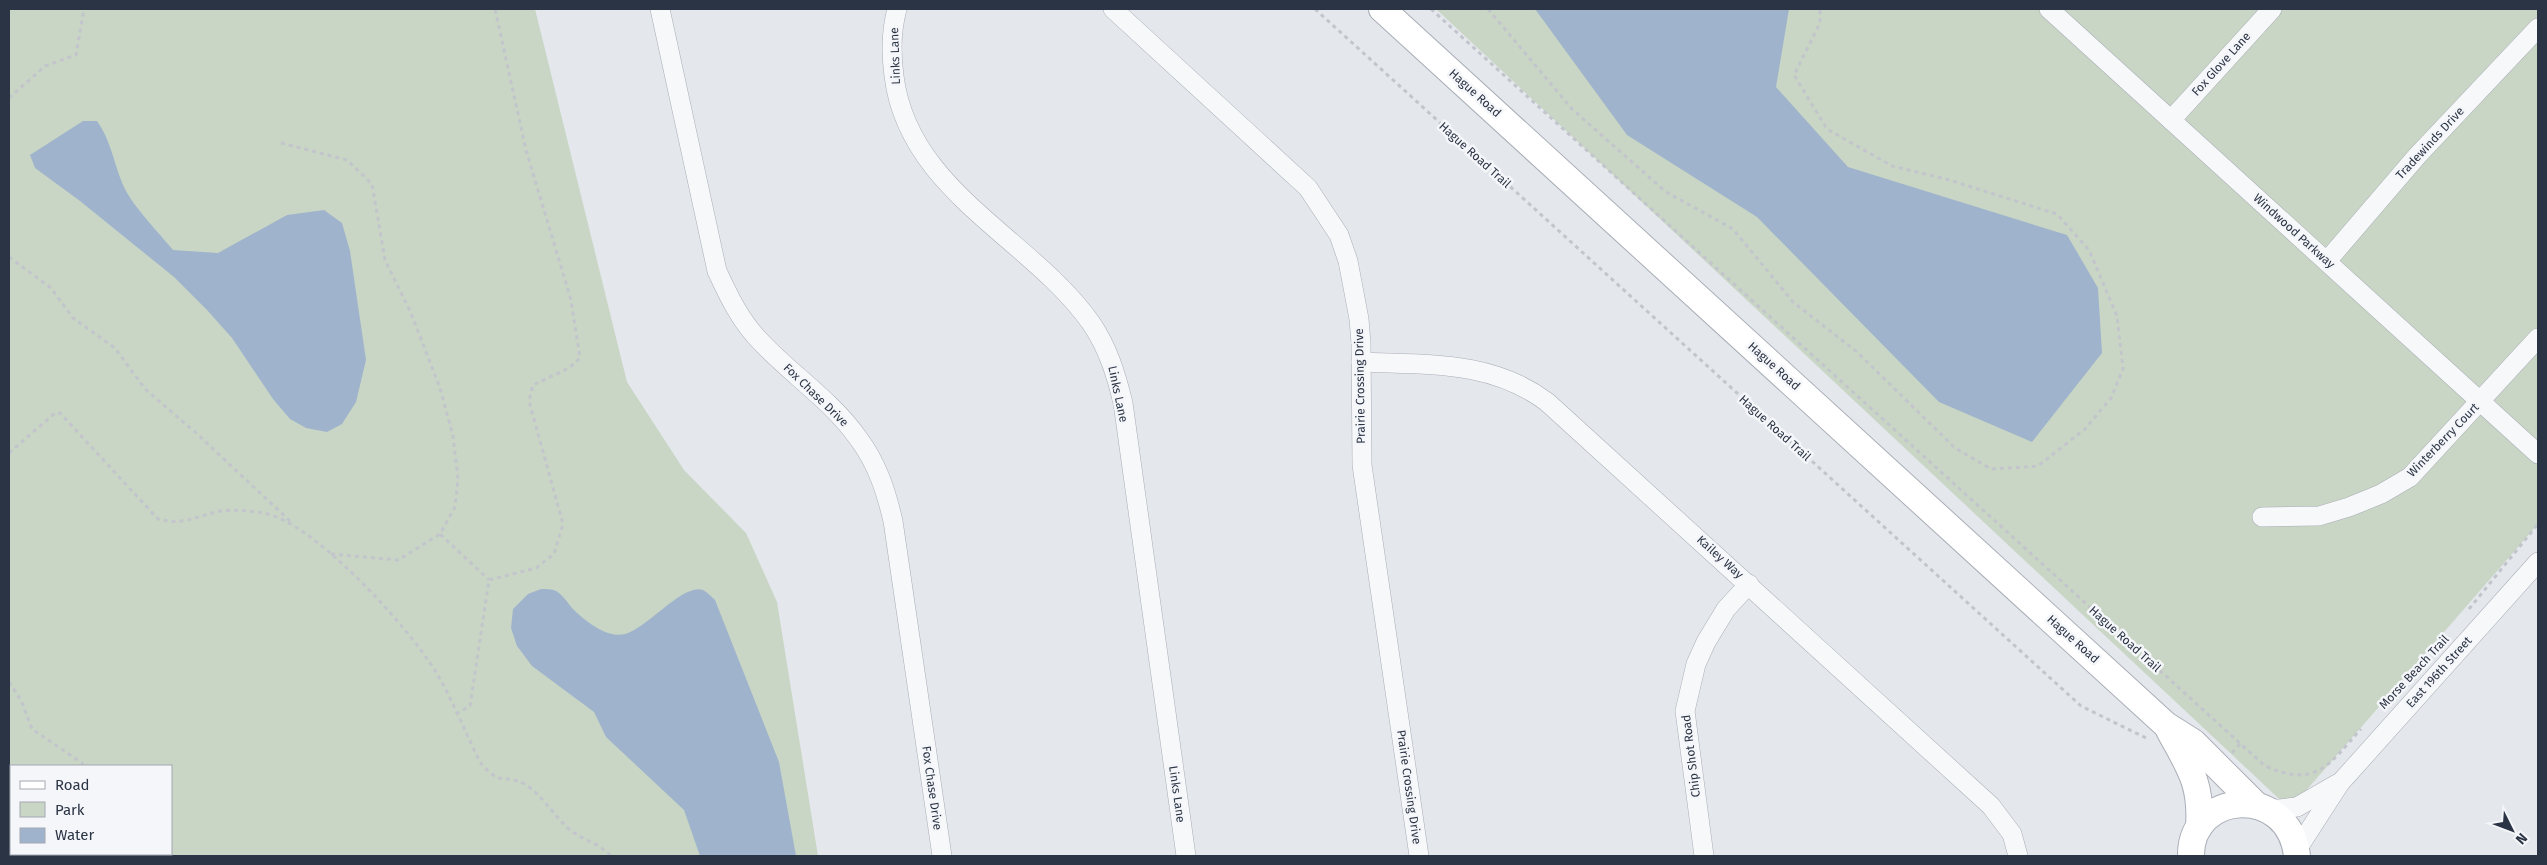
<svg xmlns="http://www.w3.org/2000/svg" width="2547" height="865" font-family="'Fira Sans',sans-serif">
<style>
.green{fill:#c9d6c5;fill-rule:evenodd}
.water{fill:#9fb4cc}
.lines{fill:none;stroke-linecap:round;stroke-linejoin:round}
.minor-casing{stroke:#a9aeb7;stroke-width:20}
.secondary-casing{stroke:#a9aeb7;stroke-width:28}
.path{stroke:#c2c5cb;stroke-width:3;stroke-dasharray:4 4;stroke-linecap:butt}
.minor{stroke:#f7f8fa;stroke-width:19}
.secondary{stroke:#fff;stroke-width:26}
.labels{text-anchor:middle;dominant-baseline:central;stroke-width:5;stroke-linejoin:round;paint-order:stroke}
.street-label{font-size:12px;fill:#2b3445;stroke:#f4f6f9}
</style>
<rect width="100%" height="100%" fill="#e4e7ec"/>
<g class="green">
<path d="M9 9H535L627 382 684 470 746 533 777 602 818 856H9ZM11 766H171V854H11Z"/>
<path d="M1436 9H2538V524L2290 809Z"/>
</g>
<g class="water">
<path d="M1535 9H1789L1776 87 1848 167 2067 235 2098 288 2102 353 2032 442 1939 402 1757 217 1627 135Z"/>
<path d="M83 121H97C112 142 114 166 125 189 133 206 160 234 173 250L218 253 287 215 324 210 342 223 350 251 366 360 356 402 342 424 327 432 306 428 290 419 273 399 232 338 207 310 174 277 80 201 35 168 30 155Z"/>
<path d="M541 589C546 589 552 589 556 591 562 594 568 603 572 608 584 620 607 639 625 634 649 627 683 583 703 590 707 592 712 597 715 600L779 762 796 856H700L684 810 606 737 594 712 532 666 517 646 511 628 513 609 528 594Z"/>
</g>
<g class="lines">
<g class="minor-casing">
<g id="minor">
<path d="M660 9 717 271C729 297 741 322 761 342 792 375 832 401 858 438 877 463 886 491 893 521L942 856"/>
<path d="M897 9C891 31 891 54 894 76 908 191 1030 237 1091 323 1108 348 1116 374 1123 403L1186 856"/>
<path d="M1113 9 1308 188 1339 235 1348 261 1359 319 1361 343 1362 465 1419 856"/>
<path d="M2049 9 2538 454"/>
<path d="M2171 120 2272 9"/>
<path d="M2327 261 2417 156 2538 28"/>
<path d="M1361 362C1428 365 1491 360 1547 402L1991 806 2012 834 2018 856"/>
<path d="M2262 517 2319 516 2349 507 2381 494 2410 477 2538 338"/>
<path d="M2269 810 2297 807 2337 784"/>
<path d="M2296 851 2340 783 2538 562"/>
<path d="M1704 856 1685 711 1696 664 1706 642 1726 609 1749 584"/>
</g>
</g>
<g class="secondary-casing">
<g id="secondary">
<path d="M1382 9 2166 725 2193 742 2256 805"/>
<path d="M2169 730C2189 767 2202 783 2199 827"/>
<path d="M2191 856C2190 791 2289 783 2297 856"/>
</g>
</g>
<g class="path">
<path d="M1315 9 2081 706 2146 738"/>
<path d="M1431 9 2265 766C2317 789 2329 764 2361 729"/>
<path d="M1488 9 1572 109 1666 192 1733 229 1793 302 1857 352 1955 448 1991 469 2038 466 2085 429 2111 398 2123 369 2117 316 2089 250 2057 214 1946 179 1892 166 1827 129 1794 75 1820 23V9"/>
<path d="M9 98 45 66 76 55 84 9"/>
<path d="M281 143 347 160 372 184 385 260 411 313 440 388 453 436 458 479 455 507 440 534 489 580"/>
<path d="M9 257 51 288 73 318 115 348 145 389 195 432 291 522"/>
<path d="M9 453 55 413H60L158 519C184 526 196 516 221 511 232 509 251 511 263 513 313 521 407 626 434 669 452 698 465 732 480 762 502 789 504 772 526 785 541 794 555 817 569 829 582 840 599 843 611 856"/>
<path d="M331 554 398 560 440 534"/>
<path d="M2469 609 2538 524"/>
<path d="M9 682 21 700 32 729 82 763 83 766"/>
<path d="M456 714 470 706 489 580 536 568 554 554 563 524 529 401 533 385 569 368 580 358 571 300 526 150 495 9"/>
<path d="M2232 753 2240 744"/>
<path d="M9 806 11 807"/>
<path d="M54 854 56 856"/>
<path d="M151 854 154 856"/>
</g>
<use href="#minor" class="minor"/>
<use href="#secondary" class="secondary"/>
</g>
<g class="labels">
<g class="street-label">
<text transform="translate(895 56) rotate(-92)">Links Lane</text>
<text transform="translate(2221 64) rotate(-48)">Fox Glove Lane</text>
<text transform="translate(1475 93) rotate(42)">Hague Road</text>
<text transform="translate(2430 143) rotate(-47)">Tradewinds Drive</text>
<text transform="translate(1475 155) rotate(42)">Hague Road Trail</text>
<text transform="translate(2294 231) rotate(42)">Windwood Parkway</text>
<text transform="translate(1774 366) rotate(42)">Hague Road</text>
<text transform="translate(1360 386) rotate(-91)">Prairie Crossing Drive</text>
<text transform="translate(1118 394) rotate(78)">Links Lane</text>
<text transform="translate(816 395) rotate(44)">Fox Chase Drive</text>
<text transform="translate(1775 428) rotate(42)">Hague Road Trail</text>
<text transform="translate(2443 440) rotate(-46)">Winterberry Court</text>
<text transform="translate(1720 557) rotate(42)">Kailey Way</text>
<text transform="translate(2073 639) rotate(42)">Hague Road</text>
<text transform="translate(2125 639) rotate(42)">Hague Road Trail</text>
<text transform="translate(2414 672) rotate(-47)">Morse Beach Trail</text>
<text transform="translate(2439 672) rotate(-48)">East 196th Street</text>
<text transform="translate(1691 756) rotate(-97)">Chip Shot Road</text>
<text transform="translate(1409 787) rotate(82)">Prairie Crossing Drive</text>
<text transform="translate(932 788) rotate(82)">Fox Chase Drive</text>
<text transform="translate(1177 794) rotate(82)">Links Lane</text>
</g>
</g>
<rect width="2547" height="865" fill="none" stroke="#2b3445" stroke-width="20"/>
<rect x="10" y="765" width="162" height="90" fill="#f4f6f9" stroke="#a4a8b1"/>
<rect x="20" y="781" width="25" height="8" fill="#ffffff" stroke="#a4a8b1"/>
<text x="55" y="790" font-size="15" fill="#2b3445">Road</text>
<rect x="20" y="802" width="25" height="15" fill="#c9d6c5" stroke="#a4a8b1"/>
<text x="55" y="815" font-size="15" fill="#2b3445">Park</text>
<rect x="20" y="828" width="25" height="15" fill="#9fb4cc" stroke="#a4a8b1"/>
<text x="55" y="840" font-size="15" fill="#2b3445">Water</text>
<g transform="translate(2512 830) rotate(132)" stroke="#f4f6f9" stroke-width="4" paint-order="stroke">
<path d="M0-4L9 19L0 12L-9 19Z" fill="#2b3445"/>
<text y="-8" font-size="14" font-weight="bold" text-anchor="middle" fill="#2b3445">N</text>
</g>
</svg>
